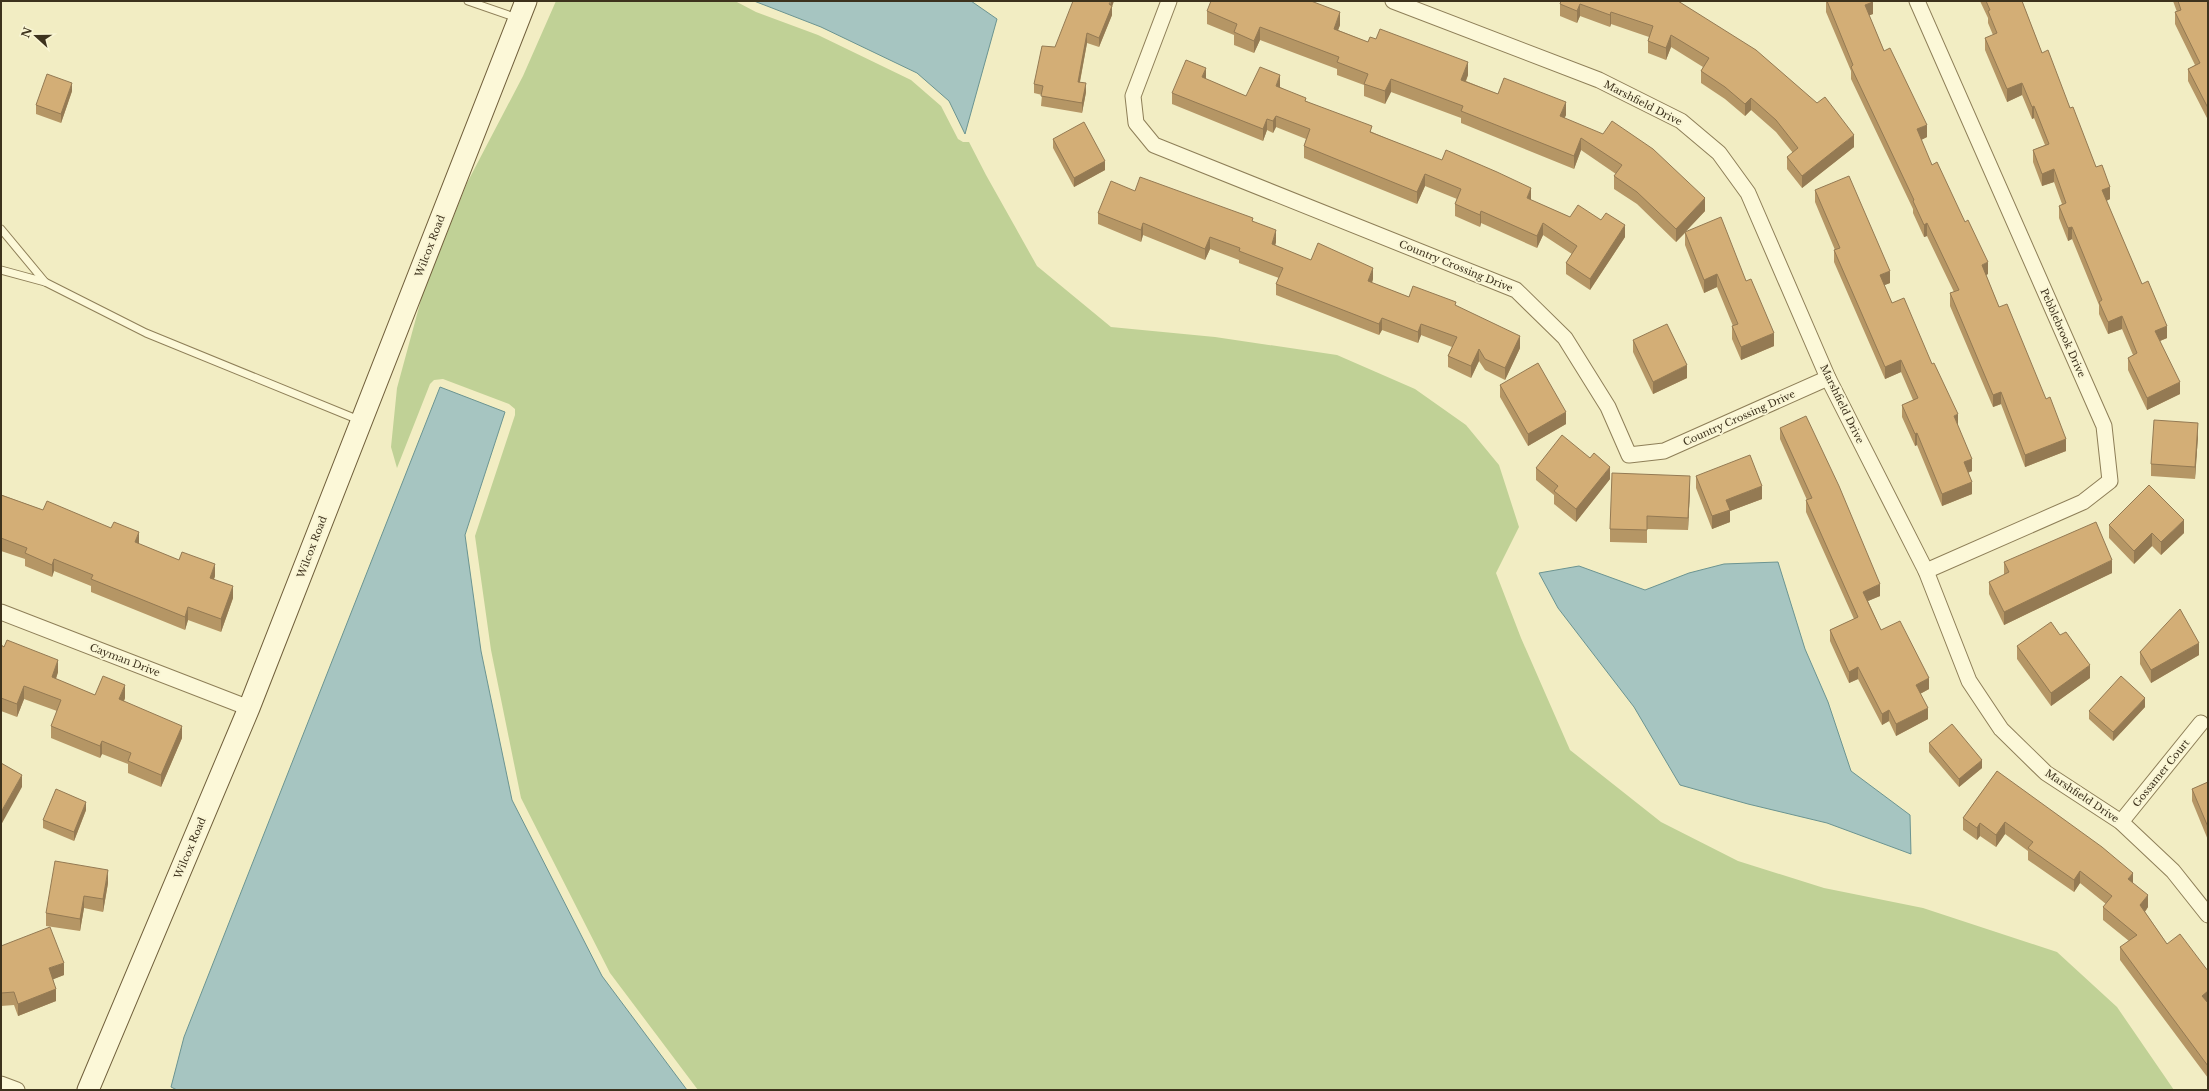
<svg xmlns="http://www.w3.org/2000/svg" width="2209" height="1091" font-family="'Libre Baskerville',serif">
<style>
.green{fill:#c0d196}
.water{fill:#a6c5c1;stroke:#6b9491}
.lines{fill:none;stroke-linecap:round;stroke-linejoin:round}
.lane-casing{stroke:#8e7f58;stroke-width:9}
.street-casing{stroke:#8e7f58;stroke-width:17}
.secondary-casing{stroke:#705f3b;stroke-width:23}
.lane{stroke:#fcf8d8;stroke-width:7}
.street{stroke:#fcf8d8;stroke-width:15}
.secondary{stroke:#fcf8d8;stroke-width:21}
.wall{fill:#b59665}
.shaded-wall{fill:#947a53}
.building{fill:#d3ae76;stroke:#947a53}
.labels{text-anchor:middle;dominant-baseline:central;stroke-width:4;stroke-linejoin:round;paint-order:stroke}
.street-label{font-size:10px;fill:#3d321d;stroke:#f9f5d4}
</style>
<rect width="100%" height="100%" fill="#f2edc3"/>
<path class="green" d="M556 1H735L756 12 818 35 911 80 941 106 958 139 963 142H969L986 175 1037 266 1111 327 1215 337 1337 355 1415 389 1466 425 1499 465 1519 527 1496 573 1521 638 1570 750 1661 822 1738 861 1824 888 1923 908 2057 952 2117 1007 2174 1090H698L610 973 521 798 491 650 475 536 515 415V409L509 404 443 379 434 380 430 384 397 468 391 447 397 388 422 296 467 183 523 76Z"/>
<g class="water">
<path d="M754 1H971L997 19 965 134 949 101 917 73 821 27Z"/>
<path d="M440 387 505 412 465 535 481 651 512 800 602 976 687 1090H177L171 1087 184 1037Z"/>
<path d="M1778 562 1805 649 1828 702 1851 771 1910 815 1911 854 1827 823 1748 804 1680 785 1634 707 1558 608 1539 573 1579 566 1645 590 1689 573 1724 564Z"/>
</g>
<g class="lines">
<g class="lane-casing">
<g id="lane">
<path d="M468 1 517 18"/>
<path d="M1 229 45 282"/>
<path d="M1 270 45 282 146 333 359 420"/>
</g>
</g>
<g class="street-casing">
<g id="street">
<path d="M1169 1 1133 96 1136 123 1154 145 1516 290 1565 338 1608 407 1629 455 1664 451 1828 378"/>
<path d="M1393 1 1599 80 1681 121 1719 153 1748 193 1828 378 1926 571 1969 681 2001 729 2046 773 2121 822 2173 871 2208 915"/>
<path d="M1917 1 2104 426 2110 481 2083 502 1926 571"/>
<path d="M1 612 249 708"/>
<path d="M2121 822 2201 723"/>
<path d="M1 1084 17 1090"/>
</g>
</g>
<g class="secondary-casing">
<path id="secondary" d="M88 1090 249 708 526 1"/>
</g>
<use href="#lane" class="lane"/>
<use href="#street" class="street"/>
<use href="#secondary" class="secondary"/>
</g>
<g class="wall">
<path d="M1678 1 1854 147 1802 188 1787 169V157L1793 153 1776 132 1751 110 1745 116 1725 99 1701 83V71L1703 67 1671 47 1666 60 1648 53V41L1649 37 1611 24 1610 27 1580 16 1577 23 1560 16V4Z"/>
<path d="M1826 1H1872L1873 14 1869 15 1884 51 1927 137 1921 140 1932 165 1988 274 1986 275 1999 307 2066 451 2025 467 2001 404 1993 407 1950 306V293L1954 292 1927 236 1924 237 1913 213V209L1851 79V71L1826 12Z"/>
<path d="M1980 1H2022L2042 53 2070 108 2096 167 2110 199 2106 201 2142 284 2167 338 2160 341 2180 394 2147 410 2128 370V358L2133 355 2122 329 2108 334 2099 314V305L2072 239 2068 241 2059 218V206L2062 204 2054 182 2042 186 2033 162V150L2045 145 2034 118 2032 119 2022 95 2007 102 1985 50V38L1993 35 1988 23V18Z"/>
<path d="M2173 1H2208V120L2188 81V69L2195 65 2175 24V12H2177Z"/>
<path d="M1112 7V15L1099 47 1087 43 1080 82 1086 92 1082 113 1041 106 1042 95 1034 93V84L1055 47Z"/>
<path d="M1207 11 1340 25 1338 30 1368 42 1468 75 1466 81 1498 94 1566 115 1564 118 1705 211 1685 232 1746 281 1774 346 1741 360 1732 339V326H1733L1717 287 1704 293 1685 245V233L1676 242 1637 204 1614 189V176L1616 174 1581 150 1574 169 1461 123V118L1391 92 1385 104 1364 96V85L1337 75V69L1260 40 1254 53 1234 45V35L1207 24Z"/>
<path d="M1206 79 1246 96 1280 87 1306 101 1372 132 1570 217 1625 237 1590 290 1566 274V263L1572 254 1543 235 1537 248 1481 223 1480 227 1455 216V204L1457 199 1425 186 1417 204 1304 158V146L1306 139 1276 127 1273 133 1267 130 1263 141 1172 104V93Z"/>
<path d="M72 91 61 123 36 114V105Z"/>
<path d="M1053 139 1105 170 1074 187 1053 148Z"/>
<path d="M1815 190 1890 283 1884 285 1892 303 1958 426 1972 471 1968 473 1972 494 1942 506 1917 445 1915 446 1902 417V405L1913 400 1901 372 1885 379 1834 262V250H1835L1815 202Z"/>
<path d="M1135 191 1253 221 1276 242 1275 246 1311 260 1373 279 1372 283 1409 297 1456 306 1520 348 1505 380 1485 370 1479 361 1471 378 1448 367V356L1452 347 1421 335 1418 343 1382 330 1379 335 1276 295V284L1279 278 1239 263V260L1210 249 1205 260 1143 235 1141 242 1098 224V213Z"/>
<path d="M1633 340 1687 378 1653 394 1633 352Z"/>
<path d="M1500 385 1566 424 1528 446 1500 397Z"/>
<path d="M1780 428 1880 596 1868 601 1881 630 1929 689 1920 694 1928 719 1896 736 1889 721 1882 725 1858 679 1849 683 1830 641V630L1854 619 1806 512V500H1807L1780 439Z"/>
<path d="M2198 436 2195 479 2151 476V464Z"/>
<path d="M1536 468 1610 479 1576 522 1554 504V495L1536 480Z"/>
<path d="M1696 476 1762 499 1730 511V522L1712 529 1696 488Z"/>
<path d="M1 483 2 495 43 510 139 544 215 576 214 579 233 598 221 632 188 620 185 630 91 592V586L54 571 52 577 25 566V559L1 551Z"/>
<path d="M1690 489 1688 530 1647 529V543L1610 542V529Z"/>
<path d="M2109 525 2184 533 2161 555 2152 546 2134 564 2109 538Z"/>
<path d="M2004 562 2112 573 2004 625 1989 594V582L2004 575Z"/>
<path d="M1 645 58 672 56 679 95 695 125 698 124 701 182 738 161 787 128 773V764L102 754 100 758 51 738V726L57 711 24 699 17 717 1 711Z"/>
<path d="M2017 646 2090 678 2051 706 2017 659Z"/>
<path d="M2140 652 2199 655 2151 683 2140 664Z"/>
<path d="M2145 707 2113 741 2089 719V711Z"/>
<path d="M1929 743 1982 768 1959 787 1929 752Z"/>
<path d="M1997 771 2133 883 2148 907 2145 912 2167 944 2208 971V1078L2120 960V947L2129 941 2103 920V907L2106 904 2080 883 2074 892 2028 860V851L2005 834 1996 847 1980 836 1977 840 1963 830V818Z"/>
<path d="M2208 782V840L2192 801V789Z"/>
<path d="M86 810 74 841 43 828V820Z"/>
<path d="M108 883 103 912 84 908 80 931 46 926V913Z"/>
<path d="M1 946 64 975 53 979 56 1001 18 1016 14 1005 1 1006Z"/>
</g>
<g class="shaded-wall">
<path d="M1111 1H1114L1112 7V15L1099 47V38Z"/>
<path d="M1873 2V14L1865 17V5Z"/>
<path d="M1580 4V16L1577 23V11Z"/>
<path d="M1340 12V25L1334 41V29Z"/>
<path d="M1611 12V24L1610 27V15Z"/>
<path d="M1260 27V40L1254 53V41Z"/>
<path d="M1087 33V43L1078 91V82Z"/>
<path d="M1671 35V47L1666 60V48Z"/>
<path d="M1468 62V75L1461 92V80Z"/>
<path d="M1206 68V80L1202 77Z"/>
<path d="M1280 75V87L1276 97V86Z"/>
<path d="M1391 79V92L1385 104V91Z"/>
<path d="M72 83V91L61 123V114Z"/>
<path d="M1086 83V92L1082 113V103Z"/>
<path d="M2022 83V95L2007 102V89Z"/>
<path d="M1751 98V110L1745 116V104Z"/>
<path d="M1566 102V115L1560 129V116Z"/>
<path d="M2034 106V118L2032 119V107Z"/>
<path d="M1276 116V127L1273 133V121Z"/>
<path d="M1267 119V130L1263 141V129Z"/>
<path d="M1927 125V137L1917 142V129Z"/>
<path d="M1854 135V147L1802 188V176Z"/>
<path d="M1581 138V150L1574 169V156Z"/>
<path d="M1105 161V170L1074 187V178Z"/>
<path d="M2054 169V182L2042 186V174Z"/>
<path d="M1425 174V186L1417 204V192Z"/>
<path d="M2110 187V199L2102 203V190Z"/>
<path d="M1531 188V200L1527 198Z"/>
<path d="M1705 198V211L1676 242V229Z"/>
<path d="M1481 211V223L1480 227V215Z"/>
<path d="M1143 223V235L1141 242V230Z"/>
<path d="M1543 223V235L1537 248V236Z"/>
<path d="M1927 223V236L1924 237V225Z"/>
<path d="M1625 225V237L1590 290V279Z"/>
<path d="M2072 227V239L2068 241V228Z"/>
<path d="M1276 230V242L1272 256V244Z"/>
<path d="M1210 237V249L1205 260V249Z"/>
<path d="M1988 262V274L1982 277V265Z"/>
<path d="M1373 268V279L1368 293V281Z"/>
<path d="M1890 271V283L1880 287V275Z"/>
<path d="M1717 274V287L1704 293V280Z"/>
<path d="M2122 316V329L2108 334V322Z"/>
<path d="M1382 318V330L1379 335V324Z"/>
<path d="M1421 324V335L1418 343V332Z"/>
<path d="M2167 326V338L2155 343V331Z"/>
<path d="M1774 333V346L1741 360V347Z"/>
<path d="M1520 336V348L1505 380V368Z"/>
<path d="M1479 349V361L1471 378V366Z"/>
<path d="M1901 360V372L1885 379V367Z"/>
<path d="M1687 365V378L1653 394V382Z"/>
<path d="M2180 382V394L2147 410V398Z"/>
<path d="M2001 392V404L1993 407V395Z"/>
<path d="M1566 412V424L1528 446V434Z"/>
<path d="M1958 414V426L1954 416Z"/>
<path d="M2198 423V436L2195 479V467Z"/>
<path d="M1917 433V445L1915 446V434Z"/>
<path d="M2066 439V451L2025 467V455Z"/>
<path d="M1972 459V471L1964 474V462Z"/>
<path d="M1610 467V479L1576 522V509Z"/>
<path d="M1690 476V489L1688 530V518Z"/>
<path d="M1972 482V494L1942 506V494Z"/>
<path d="M2 483V496L1 500V487Z"/>
<path d="M1762 486V499L1730 511V522L1712 529V516L1726 500Z"/>
<path d="M2184 520V533L2161 555V542Z"/>
<path d="M139 532V545L135 542Z"/>
<path d="M2152 533V546L2134 564V551Z"/>
<path d="M54 559V571L52 577V565Z"/>
<path d="M2112 560V573L2004 625V612Z"/>
<path d="M215 564V576L210 590V578Z"/>
<path d="M1880 584V596L1863 603V592Z"/>
<path d="M233 586V598L221 632V619Z"/>
<path d="M188 607V620L185 630V617Z"/>
<path d="M2199 643V655L2151 683V670Z"/>
<path d="M58 660V672L52 690V677Z"/>
<path d="M2090 665V678L2051 706V693Z"/>
<path d="M1858 667V679L1849 683V672Z"/>
<path d="M1929 678V689L1916 696V685Z"/>
<path d="M125 685V698L119 712V699Z"/>
<path d="M24 686V699L17 717V704Z"/>
<path d="M2145 698V707L2113 741V732Z"/>
<path d="M1928 708V719L1896 736V724Z"/>
<path d="M1889 710V721L1882 725V714Z"/>
<path d="M182 726V738L161 787V775Z"/>
<path d="M102 741V754L100 758V746Z"/>
<path d="M1982 760V768L1959 787V779Z"/>
<path d="M22 775V787L1 825V812Z"/>
<path d="M86 802V810L74 841V832Z"/>
<path d="M2005 822V834L1996 847V835Z"/>
<path d="M1980 823V836L1977 840V828Z"/>
<path d="M108 870V883L103 912V899Z"/>
<path d="M2080 871V883L2074 892V880Z"/>
<path d="M2133 873V885L2128 879Z"/>
<path d="M2148 895V907L2140 918V905Z"/>
<path d="M84 896V908L80 931V919Z"/>
<path d="M64 963V975L49 981V968Z"/>
<path d="M56 989V1001L18 1016V1004Z"/>
<path d="M2208 991V1004L2202 996Z"/>
</g>
<g class="building">
<path d="M1073 1H1111L1109 4 1112 6 1099 38 1087 33 1078 82 1086 83 1082 103 1041 96 1043 86 1034 84 1042 46 1055 47Z"/>
<path d="M1211 1H1311L1340 12 1334 29 1368 42 1370 37 1376 39 1380 29 1468 62 1461 80 1498 94 1504 78 1566 102 1560 116 1603 134 1612 121 1653 149 1705 198 1676 229 1637 192 1614 176 1622 165 1581 138 1574 156 1461 111 1463 106 1391 79 1385 91 1364 84 1368 74 1337 62 1339 57 1260 27 1254 41 1234 32 1237 24 1207 11Z"/>
<path d="M1561 1H1678L1756 50 1817 103 1825 97 1854 135 1802 176 1787 157 1798 148 1776 120 1751 98 1745 104 1725 87 1701 71 1709 58 1671 35 1666 48 1648 41 1653 26 1611 12 1610 15 1580 4 1577 11 1560 4Z"/>
<path d="M1827 1H1872L1873 2 1865 5 1884 51 1890 48 1927 125 1917 129 1932 165 1937 162 1965 222 1968 220 1988 262 1982 265 1999 307 2007 304 2046 399 2050 397 2066 439 2025 455 2001 392 1993 395 1950 293 1959 290 1927 223 1924 225 1913 201 1914 200 1851 67 1853 65Z"/>
<path d="M1986 1H2022L2042 53 2048 50 2070 108 2073 107 2096 167 2102 165 2110 187 2102 190 2142 284 2148 281 2167 326 2155 331 2180 382 2147 398 2128 358 2137 353 2122 316 2108 322 2099 302 2102 300 2072 227 2068 228 2059 206 2066 203 2054 169 2042 174 2033 150 2049 144 2034 106 2032 107 2022 83 2007 89 1985 38 1997 33 1988 11 1990 10Z"/>
<path d="M2178 1H2208V108L2188 69 2200 63 2175 12 2181 10Z"/>
<path d="M1186 60 1206 68 1202 77 1246 96 1260 67 1280 75 1276 86 1306 98 1305 101 1372 126 1370 132 1442 160 1446 150 1497 172 1531 188 1527 198 1570 217 1578 205 1601 220 1606 213 1625 225 1590 279 1566 263 1577 246 1543 223 1537 236 1481 211 1480 215 1455 204 1461 189 1425 174 1417 192 1304 146 1310 129 1276 116 1273 121 1267 119 1263 129 1172 93Z"/>
<path d="M47 74 72 83 61 114 36 105Z"/>
<path d="M1084 122 1105 161 1074 178 1053 139Z"/>
<path d="M1849 176 1890 271 1880 275 1892 303 1904 298 1932 364 1934 363 1958 414 1954 416 1972 459 1964 462 1972 482 1942 494 1917 433 1915 434 1902 405 1918 398 1901 360 1885 367 1834 250 1840 248 1815 190Z"/>
<path d="M1140 177 1253 218 1252 221 1276 230 1272 244 1311 260 1318 243 1373 268 1368 281 1409 297 1413 286 1456 302 1455 305 1520 336 1505 368 1485 359 1479 349 1471 366 1448 356 1457 337 1421 324 1418 332 1382 318 1379 324 1276 284 1283 268 1239 251 1240 248 1210 237 1205 249 1143 223 1141 230 1098 213 1111 181 1135 191Z"/>
<path d="M1721 217 1746 281 1751 279 1774 333 1741 347 1732 326 1738 324 1717 274 1704 280 1685 232Z"/>
<path d="M1667 324 1687 365 1653 382 1633 340Z"/>
<path d="M1538 363 1566 412 1528 434 1500 385Z"/>
<path d="M1806 416 1839 486 1880 584 1863 592 1881 630 1900 621 1929 678 1916 685 1928 708 1896 724 1889 710 1882 714 1858 667 1849 672 1830 630 1858 617 1806 500 1812 498 1780 428Z"/>
<path d="M2154 420 2198 423 2195 467 2151 464Z"/>
<path d="M1562 435 1590 458 1594 453 1610 467 1576 509 1554 491 1558 486 1536 468Z"/>
<path d="M1750 455 1762 486 1726 500 1730 510 1712 516 1696 476Z"/>
<path d="M1612 473 1690 476 1688 518 1647 516V530L1610 529Z"/>
<path d="M2149 485 2184 520 2161 542 2152 533 2134 551 2109 525Z"/>
<path d="M1 495 43 510 47 501 111 528 114 522 139 532 135 542 179 560 182 552 215 564 210 578 233 586 221 619 188 607 185 617 91 579 93 575 54 559 52 565 25 553 27 548 1 538Z"/>
<path d="M2096 522 2112 560 2004 612 1989 582 2009 572 2004 562Z"/>
<path d="M2180 609 2199 643 2151 670 2140 652Z"/>
<path d="M2051 622 2060 635 2066 632 2090 665 2051 693 2017 646Z"/>
<path d="M7 640 58 660 52 677 95 695 103 676 125 685 119 699 182 726 161 775 128 761 131 753 102 741 100 746 51 726 61 700 24 686 17 704 1 698V645L4 647Z"/>
<path d="M2121 676 2145 698 2113 732 2089 711Z"/>
<path d="M1952 724 1982 760 1959 779 1929 743Z"/>
<path d="M1 763 22 775 1 812Z"/>
<path d="M1997 771 2102 847 2133 873 2128 879 2148 895 2140 905 2167 944 2180 934 2208 971V991L2202 996 2208 1003V1066L2120 947 2137 935 2103 907 2112 896 2080 871 2074 880 2028 848 2033 842 2005 822 1996 835 1980 823 1977 828 1963 818Z"/>
<path d="M2208 782V827L2192 789Z"/>
<path d="M56 789 86 802 74 832 43 820Z"/>
<path d="M55 861 108 870 103 899 84 896 80 919 46 913Z"/>
<path d="M50 927 64 963 49 968 56 989 18 1004 14 992 1 993V946Z"/>
</g>
<g class="labels">
<g class="street-label">
<text transform="translate(1643 103) rotate(27)">Marshfield Drive</text>
<text transform="translate(430 246) rotate(-69)">Wilcox Road</text>
<text transform="translate(1456 266) rotate(22)">Country Crossing Drive</text>
<text transform="translate(2063 333) rotate(66)">Pebblebrook Drive</text>
<text transform="translate(1842 404) rotate(64)">Marshfield Drive</text>
<text transform="translate(1739 418) rotate(-24)">Country Crossing Drive</text>
<text transform="translate(312 547) rotate(-69)">Wilcox Road</text>
<text transform="translate(125 660) rotate(21)">Cayman Drive</text>
<text transform="translate(2161 773) rotate(-51)">Gossamer Court</text>
<text transform="translate(2082 796) rotate(34)">Marshfield Drive</text>
<text transform="translate(190 848) rotate(-67)">Wilcox Road</text>
</g>
</g>
<rect width="2209" height="1091" fill="none" stroke="#3d321d" stroke-width="4"/>
<g transform="translate(36 36) rotate(291)" stroke="#f9f5d4" stroke-width="3" paint-order="stroke">
<path d="M0-3L7 15L0 10L-7 15Z" fill="#3d321d"/>
<text y="-6" font-size="11" font-weight="bold" text-anchor="middle" fill="#3d321d">N</text>
</g>
</svg>
